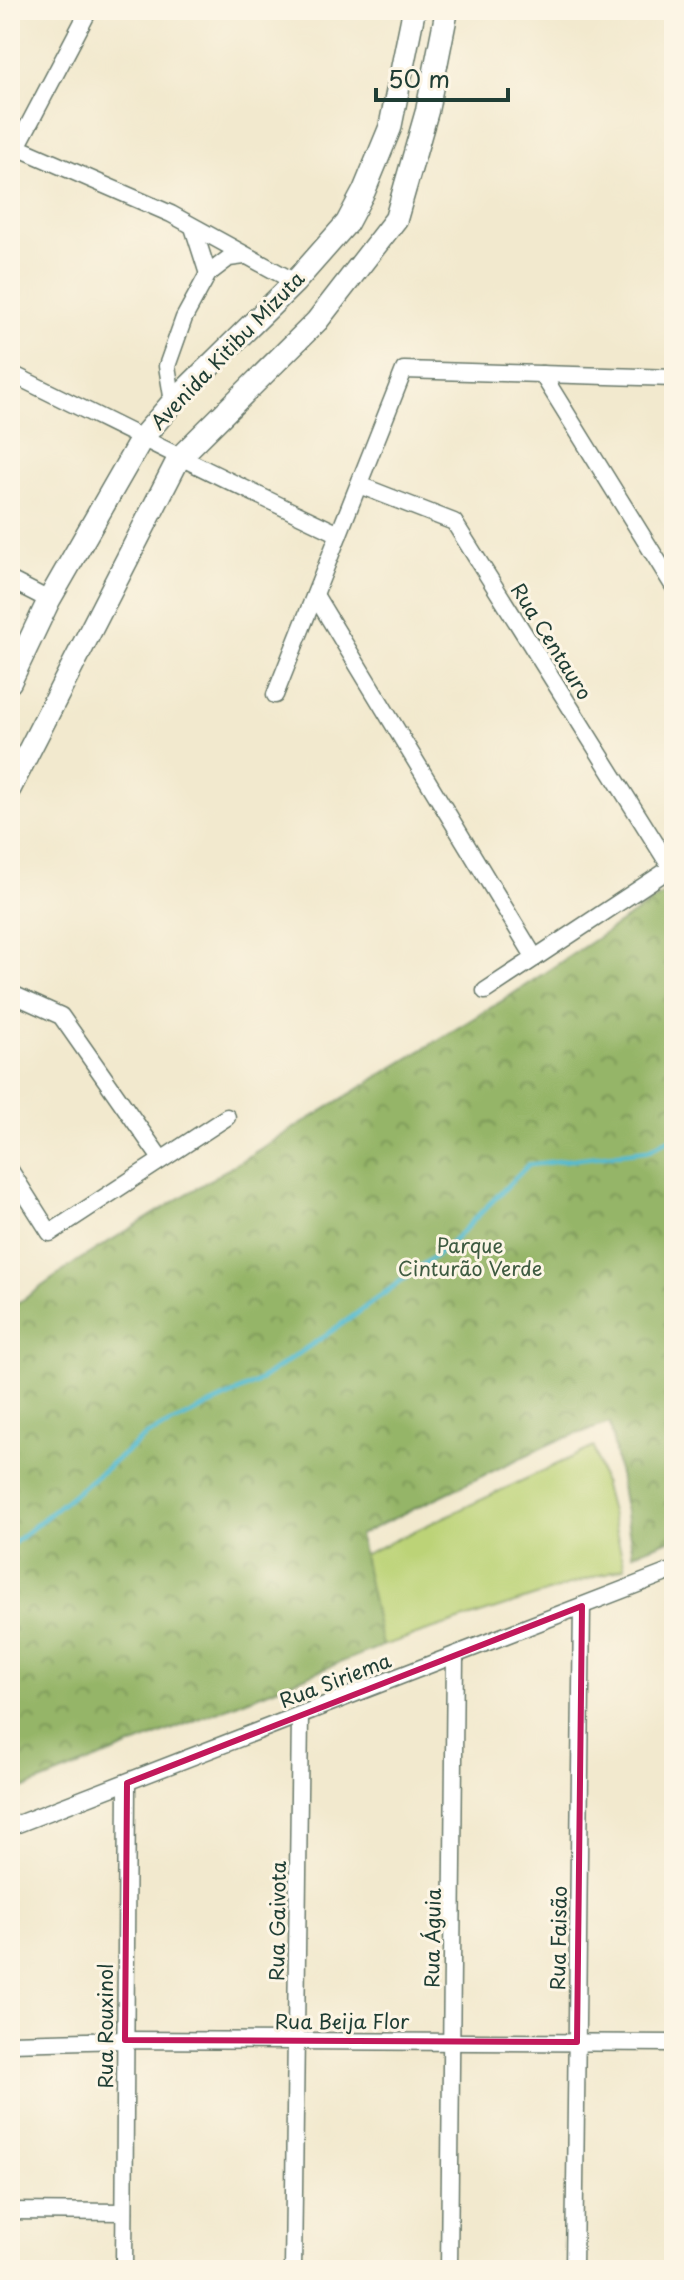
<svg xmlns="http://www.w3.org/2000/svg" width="684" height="2280" font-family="'Playpen Sans',sans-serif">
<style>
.forest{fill:url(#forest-crowns);stroke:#5a794e;stroke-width:2}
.pitch{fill:#bcd377;stroke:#6e8856;stroke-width:2}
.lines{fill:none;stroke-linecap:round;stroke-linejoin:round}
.stream{stroke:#53bbd1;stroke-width:5}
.minor-casing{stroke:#69796a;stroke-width:19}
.tertiary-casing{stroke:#69796a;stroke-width:25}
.minor{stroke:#fff;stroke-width:16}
.tertiary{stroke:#fff;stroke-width:22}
.marked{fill:none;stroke:#c2185b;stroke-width:6;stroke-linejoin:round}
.labels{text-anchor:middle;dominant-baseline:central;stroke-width:6;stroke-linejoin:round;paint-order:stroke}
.street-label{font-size:20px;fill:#1f3d34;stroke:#fcf5e5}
.park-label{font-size:20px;fill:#3e5b41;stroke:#fcf5e5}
</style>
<defs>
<pattern id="forest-crowns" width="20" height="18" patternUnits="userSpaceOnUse" patternTransform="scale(2)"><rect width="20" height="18" fill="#95b568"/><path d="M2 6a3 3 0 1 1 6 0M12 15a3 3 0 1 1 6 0" fill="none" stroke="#799456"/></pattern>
</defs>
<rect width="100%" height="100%" fill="#fcf5e5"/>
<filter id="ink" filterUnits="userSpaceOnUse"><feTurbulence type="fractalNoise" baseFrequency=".0125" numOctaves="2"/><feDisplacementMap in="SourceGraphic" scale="16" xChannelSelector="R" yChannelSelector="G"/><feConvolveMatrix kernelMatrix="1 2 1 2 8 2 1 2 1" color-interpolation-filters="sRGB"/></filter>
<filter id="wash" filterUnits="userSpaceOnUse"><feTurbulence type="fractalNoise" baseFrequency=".006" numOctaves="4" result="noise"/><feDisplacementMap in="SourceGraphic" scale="32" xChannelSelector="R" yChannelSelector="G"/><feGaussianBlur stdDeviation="1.8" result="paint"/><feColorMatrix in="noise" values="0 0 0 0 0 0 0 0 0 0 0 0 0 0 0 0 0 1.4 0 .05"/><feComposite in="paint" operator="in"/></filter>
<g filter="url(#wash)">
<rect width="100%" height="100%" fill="#f2e9ce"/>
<path class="forest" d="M674 887V1538L633 1554 610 1423 556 1441 359 1535 382 1646 10 1794V1309L79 1260 505 999Z"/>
<path class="pitch" d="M594 1447 625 1567 382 1646 363 1555Z"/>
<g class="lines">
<path class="stream" d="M10 1546 147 1435 254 1384 352 1317 447 1247 528 1165 649 1150 674 1137"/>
</g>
</g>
<g filter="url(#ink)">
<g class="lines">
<g class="minor-casing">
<g id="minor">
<path d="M10 144 171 214 295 282"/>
<path d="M17 147 89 10"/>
<path d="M193 227 208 274"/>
<path d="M10 373C120 427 229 482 339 534"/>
<path d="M542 374 674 587"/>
<path d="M173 402 167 366 184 318 208 274 229 258 244 256"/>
<path d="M359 485 454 522 671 868"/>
<path d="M10 580 49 600"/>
<path d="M315 595 535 958"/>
<path d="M275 695 404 370 674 378"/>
<path d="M485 991 674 866"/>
<path d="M10 993 61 1016 161 1159"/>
<path d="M10 1170 50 1233 227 1117"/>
<path d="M10 1827 674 1570"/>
<path d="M10 2043 125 2040 674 2043"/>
<path d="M10 2211 124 2212"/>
<path d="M124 2270 127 1783"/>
<path d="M293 2270 300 1716"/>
<path d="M449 2270 455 1655"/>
<path d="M574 2270 582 1606"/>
</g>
</g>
<g class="tertiary-casing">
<g id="tertiary">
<path d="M10 682 49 600 142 438 173 402 295 282 347 223 364 191 390 128 414 10"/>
<path d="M10 788 179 458 317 321 396 219 427 111 447 10"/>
</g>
</g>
<use href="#minor" class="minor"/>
<use href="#tertiary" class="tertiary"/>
</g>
</g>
<path class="marked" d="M582 1606 577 2042 125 2040 127 1783Z"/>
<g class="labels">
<g class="street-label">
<text transform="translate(227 350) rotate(-46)">Avenida Kitibu Mizuta</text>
<text transform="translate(552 641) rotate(58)">Rua Centauro</text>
<text transform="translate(335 1680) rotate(-21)">Rua Siriema</text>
<text transform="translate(277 1921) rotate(-89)">Rua Gaivota</text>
<text transform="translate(432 1938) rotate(-89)">Rua Águia</text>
<text transform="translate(558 1938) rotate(-89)">Rua Faisão</text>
<text x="342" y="2021">Rua Beija Flor</text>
<text transform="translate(105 2026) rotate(-90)">Rua Rouxinol</text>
</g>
<g class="park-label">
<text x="470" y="1245">Parque<tspan x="470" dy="23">Cinturão Verde</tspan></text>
</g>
</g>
<rect width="684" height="2280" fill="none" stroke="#fcf5e5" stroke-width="40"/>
<path d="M376 88v12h132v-12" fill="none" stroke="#1f3d34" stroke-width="4"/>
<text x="388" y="88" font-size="24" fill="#1f3d34" stroke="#fcf5e5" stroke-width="6" paint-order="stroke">50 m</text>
</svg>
